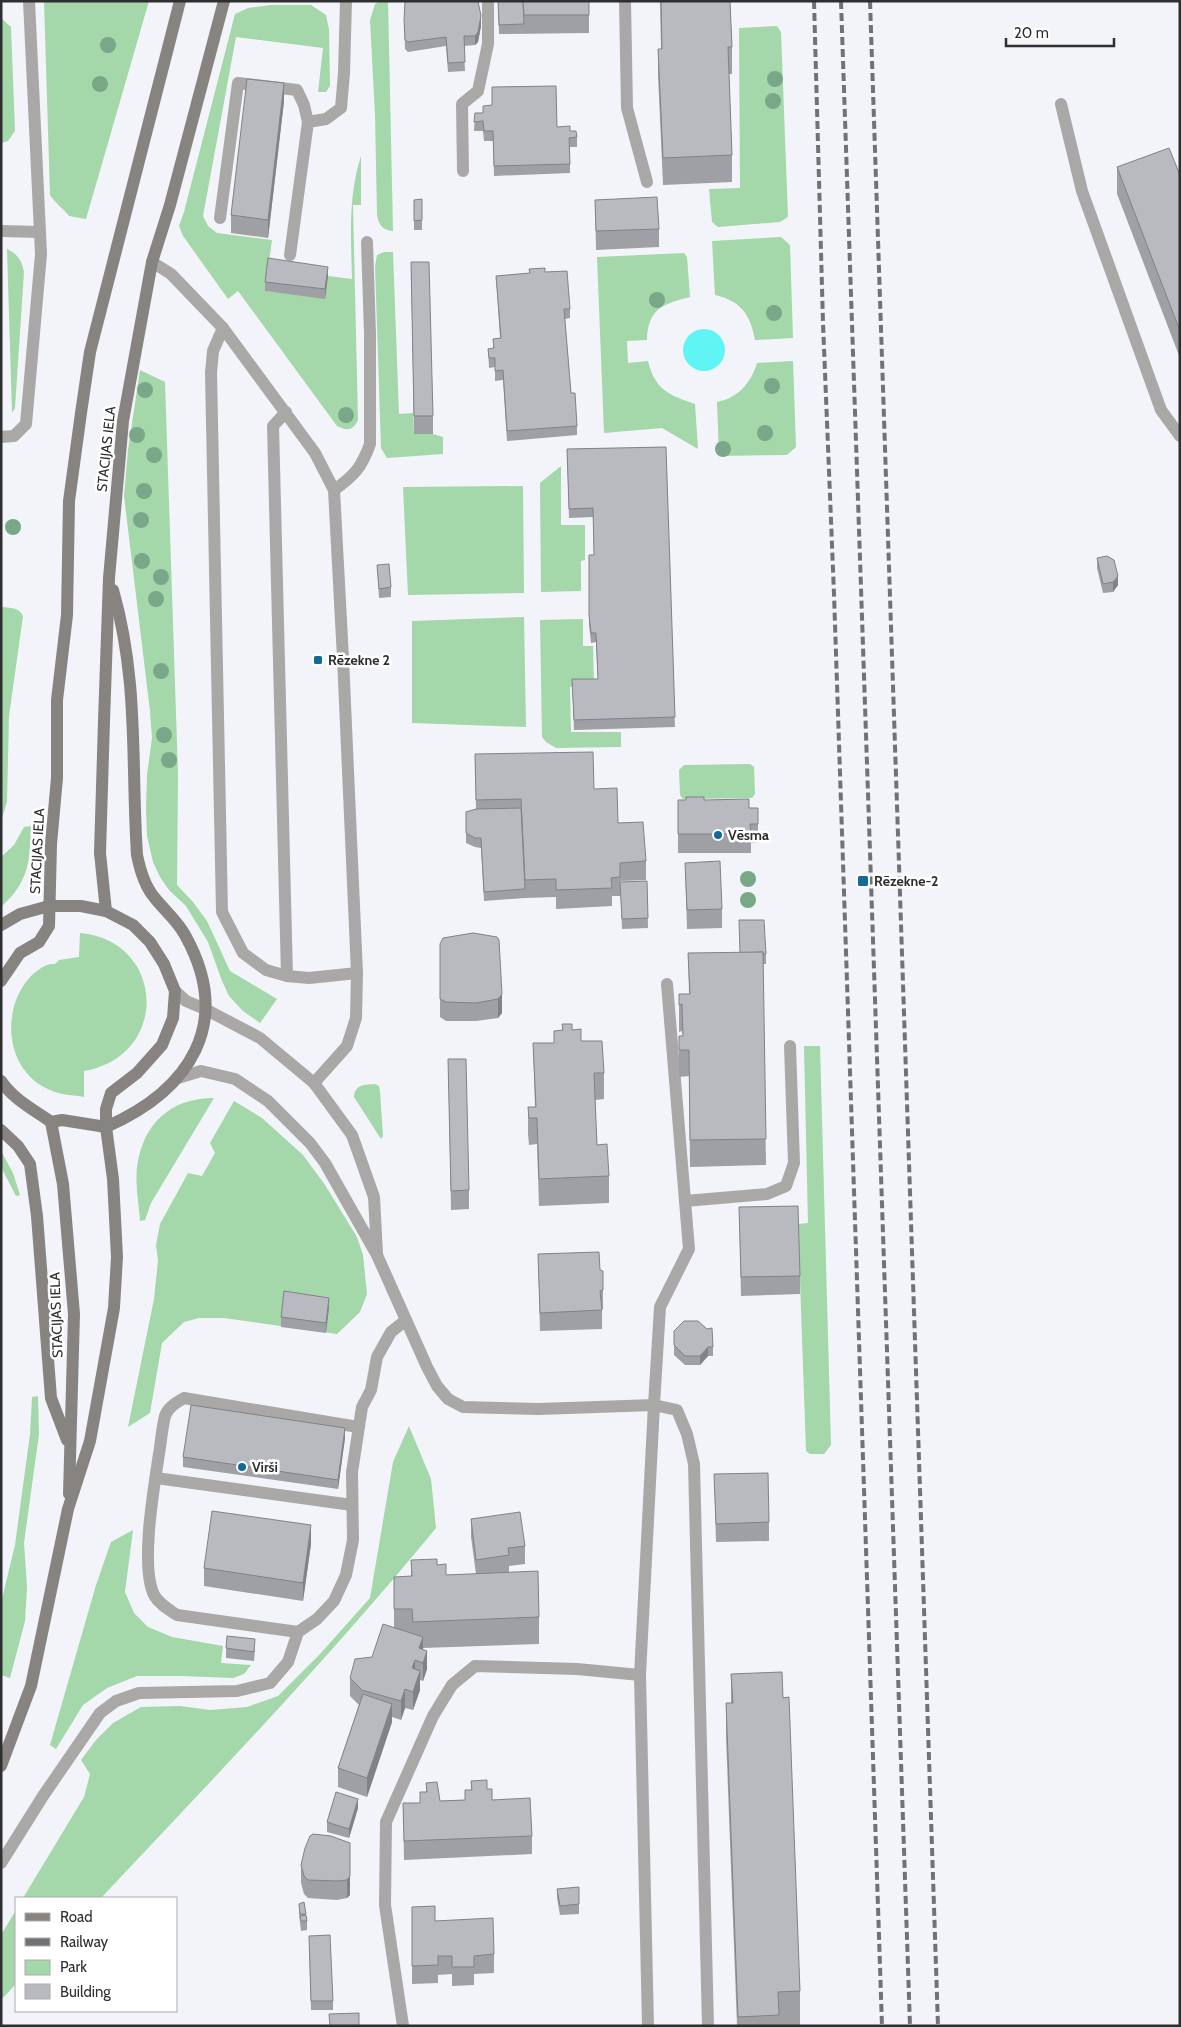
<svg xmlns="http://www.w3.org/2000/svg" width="1181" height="2027" font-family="Cabin,sans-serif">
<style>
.green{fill:#a4d7a9}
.water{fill:#61f4f4}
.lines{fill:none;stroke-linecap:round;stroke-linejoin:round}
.service{stroke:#aaa8a7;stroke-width:12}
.minor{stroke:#aaa8a7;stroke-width:12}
.secondary{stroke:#878381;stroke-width:12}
.rail{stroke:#717275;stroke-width:4;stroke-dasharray:8 4;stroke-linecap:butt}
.tree{fill:#78a888}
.wall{fill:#9ea0a4}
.shaded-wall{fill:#818286}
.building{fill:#b8babf;stroke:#818286}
.poi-dot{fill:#116a9a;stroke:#fff;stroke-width:2}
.labels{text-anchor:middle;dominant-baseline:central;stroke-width:5;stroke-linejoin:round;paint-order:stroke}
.street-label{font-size:14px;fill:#2f2f31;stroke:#fff}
.poi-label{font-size:14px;font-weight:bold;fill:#2f2f31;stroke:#fff;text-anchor:start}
</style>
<rect width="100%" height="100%" fill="#f2f4f9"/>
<g class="green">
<path d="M44 1H149L86 219 69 216C64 209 55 203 50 195Z"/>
<path d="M380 1H388L393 231C382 230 379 225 377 215L375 115 370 20 375 4Z"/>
<path d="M271 5H311L326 15 329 29 330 86 326 92H318L323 48 236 37 203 216 208 226 217 233 272 240 265 291 325 298 328 276 352 279C351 237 348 196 361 156V205H353L358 420C353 431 347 431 337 426L238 291 228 299 183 236 179 226 184 212 235 14 248 8Z"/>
<path d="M1 18 11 27 15 131 8 141 1 143Z"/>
<path d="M777 26 781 32 788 217 780 222 718 227 712 222 709 189 740 188 739 28Z"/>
<path d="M781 237 790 245 793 338 755 340C750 314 741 301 715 295L712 241Z"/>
<path d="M7 249C17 253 22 261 24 272L15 408 12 413Z"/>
<path d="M384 252H393L399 414 413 413 414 434H433L443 437V454L387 458 381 448 375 266 377 255Z"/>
<path d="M684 253 687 257 690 297C663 304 648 308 647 340L627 341 628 363 648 361C655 390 669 395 695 404L698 449 662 428 604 433 597 257Z"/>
<path d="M793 361 796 447 787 455 719 456 717 402C738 398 751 383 757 363Z"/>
<path d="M140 370 165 382 178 774 177 885 193 902 207 921 230 971 277 999 260 1023 243 1011 229 996 222 981 208 942 186 906 169 890 160 877 153 862 147 836 146 809 147 775 152 738 150 711 124 496 128 450Z"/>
<path d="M561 466V525H585V560L581 561V591L541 592 540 483Z"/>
<path d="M523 486 524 593 408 595 403 487Z"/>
<path d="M1 607C10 608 19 607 23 616L9 716 7 802 1 821Z"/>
<path d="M524 617 526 727 412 723V621Z"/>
<path d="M583 619V646H593L594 686 570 687 571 732H621V747L556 748 546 742 542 737 540 620Z"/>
<path d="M750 764 754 767 755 794 752 798 683 799 680 795 679 770 684 765Z"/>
<path d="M31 826C30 861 29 882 1 907V857L14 845 24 827Z"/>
<path d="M80 933C165 940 171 1056 84 1071V1097C73 1095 61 1095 50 1090 4 1071 0 1007 32 975 39 969 46 963 55 964L59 960 79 957Z"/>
<path d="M804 1046H820L831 1445 824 1454H810L806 1451 798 1224 808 1223Z"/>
<path d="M375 1084 379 1086 380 1092 383 1136 381 1139 354 1097C355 1084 364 1085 375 1084Z"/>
<path d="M214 1098 151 1203 145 1220 140 1221C139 1204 135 1184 137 1167 143 1124 170 1098 214 1098Z"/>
<path d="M234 1101 262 1118 303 1155 325 1185 357 1237 363 1255 367 1294 360 1312 337 1334 224 1318H199L184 1322 162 1343 150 1413 128 1427 154 1299 158 1261 156 1245 160 1224 188 1173 202 1176 215 1153 210 1143Z"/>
<path d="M1 1151 13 1173 20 1195 16 1196 1 1167Z"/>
<path d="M38 1396 39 1434 24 1543 27 1587 25 1621 10 1678 1 1675V1603L15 1545 30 1434 32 1397Z"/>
<path d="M409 1426 431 1479 436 1528C330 1657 215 1777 101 1898H23L84 1797 90 1774 81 1760 96 1740 113 1723 141 1707 180 1706 210 1710 247 1707 278 1696 320 1654 370 1598 393 1462Z"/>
<path d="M133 1530 125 1592 134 1613 148 1627 172 1637 223 1646 221 1663 251 1665 244 1674 233 1678 181 1676H137L107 1688 83 1705 56 1749 50 1745 96 1585 111 1542Z"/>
<path d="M16 1910V1984L1 2000V1935Z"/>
</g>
<circle class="water" cx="704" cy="350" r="21"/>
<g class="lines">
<g class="service">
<path d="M1061 104 1082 191 1161 410 1180 436"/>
<path d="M463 171 462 104 478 91 488 44V1"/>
<path d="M220 218 238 83 297 90 304 105 308 122"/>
<path d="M290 255 308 122 326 119 341 108 344 73 346 1"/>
<path d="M152 262 171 274 223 328 315 453 334 490 343 658 357 973 356 1018 347 1046 314 1083"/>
<path d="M223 328 213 351 211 373 222 912 243 953 266 970 287 976 309 978 357 973"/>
<path d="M286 412 273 426 287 976"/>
<path d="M334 490C354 476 362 467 370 444V334L367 242"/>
<path d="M667 984 689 1249 660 1307 654 1405 677 1410 687 1434 694 1464 708 2026"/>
<path d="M685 1201 767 1194 786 1186 794 1163 790 1046"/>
<path d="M156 1478 352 1505"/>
<path d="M298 1632 177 1615C168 1609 159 1604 154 1595 140 1566 154 1487 159 1454 161 1442 162 1428 165 1416 168 1407 176 1403 184 1398L358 1427"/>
<path d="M1 1863 43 1796 100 1713 116 1701 139 1693 237 1691 270 1683 288 1662 298 1632 317 1619 334 1601 346 1575 353 1540 352 1472 362 1407 371 1390 377 1357 391 1332 406 1320"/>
</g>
<g class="minor">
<path d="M625 1 627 108 647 182"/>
<path d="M1 231 40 232"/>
<path d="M1 437 14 436 26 424 41 254 29 1"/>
<path d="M175 991 186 1001 205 1009 260 1038 314 1083 352 1135 374 1197 377 1253"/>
<path d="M178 1078 201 1071 235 1079 268 1101 310 1143 325 1163 377 1255 427 1367 437 1386 448 1399 463 1407 539 1409 654 1405 640 1675 648 2026"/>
<path d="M403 2026 385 1905 386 1822 433 1716 452 1685 475 1666 577 1669 640 1675"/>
</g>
<g class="secondary">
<path d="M106 911 100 853 104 721 109 578 123 421 152 262 170 205 224 1"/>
<path d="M1 925 20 914 49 906H81L106 911 133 925 150 942 164 964 175 991 173 1018 162 1045 137 1073 111 1093 106 1109V1127L113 1179 117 1257 114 1308 90 1441 68 1509 31 1686 1 1766"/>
<path d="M1 981 20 953 39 942 49 926 51 844 57 778V700L67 615 69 501 81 413 90 352 180 1"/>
<path d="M1 1081C14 1100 33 1109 51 1122L62 1120 106 1127"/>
<path d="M51 1122 63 1184 74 1314 69 1494"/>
<path d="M106 1127C190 1090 234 1023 185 935 177 920 164 910 154 897 144 885 140 870 137 855 131 762 139 681 113 590"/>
<path d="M1 1130 18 1146 30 1164 37 1216 51 1398 67 1440"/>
</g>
<g class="rail">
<path d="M814 1 823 323 834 594 882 2026"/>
<path d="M841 1 910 2026"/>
<path d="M870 1 938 2026"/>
</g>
</g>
<g class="tree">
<circle cx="108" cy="45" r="8"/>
<circle cx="775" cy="79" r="8"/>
<circle cx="100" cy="84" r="8"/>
<circle cx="773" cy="101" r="8"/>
<circle cx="657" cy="300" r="8"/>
<circle cx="774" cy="313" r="8"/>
<circle cx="772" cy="386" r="8"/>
<circle cx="145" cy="390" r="8"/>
<circle cx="346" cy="415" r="8"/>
<circle cx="765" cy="433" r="8"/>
<circle cx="137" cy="435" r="8"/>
<circle cx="723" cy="449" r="8"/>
<circle cx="154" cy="455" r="8"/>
<circle cx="144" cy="491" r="8"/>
<circle cx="141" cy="520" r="8"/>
<circle cx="13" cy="527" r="8"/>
<circle cx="142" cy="561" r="8"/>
<circle cx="161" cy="577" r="8"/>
<circle cx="156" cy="599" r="8"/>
<circle cx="161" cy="671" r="8"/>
<circle cx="164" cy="735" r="8"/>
<circle cx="169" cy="760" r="8"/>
<circle cx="748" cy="879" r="8"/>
<circle cx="748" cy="900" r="8"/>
</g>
<g class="wall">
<path d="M498 1H589V33L499 34Z"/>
<path d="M660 1H730L732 47V74H729L732 155V182L663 185 658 75V49H661Z"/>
<path d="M404 20 481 26 478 42 475 45 464 46 465 71 448 72 446 46 408 52 405 49Z"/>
<path d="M284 101 268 238 231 233V215Z"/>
<path d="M492 105 570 131 577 137V147H570V173L494 176 493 141H484L483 131H474L475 113H483Z"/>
<path d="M1117 167 1180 175V358L1117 194Z"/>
<path d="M422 199V230H414V200Z"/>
<path d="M595 200 659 229V247L596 250Z"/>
<path d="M411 262 433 416V434H414Z"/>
<path d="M529 269 545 272 570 309V318L565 319 571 393 577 426V435L507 441 503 380 495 381V367L489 368 488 349 493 348V339L500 338 496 276 529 273Z"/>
<path d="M328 276 325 299 265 291V282Z"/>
<path d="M666 447 675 727 574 730 572 679H598L596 642 591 643 589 625V555H594L593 517 569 518 567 449Z"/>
<path d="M1097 558 1118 585 1113 592 1103 593 1097 568Z"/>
<path d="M377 565 391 587V597L379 598Z"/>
<path d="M475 754 594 789 646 861V880L620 881V896H612V906L556 909V897L525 898 484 901 481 848 475 847 466 843V812L476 809Z"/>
<path d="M678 800H704L749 808H758V842L751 843V853H678Z"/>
<path d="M685 863 722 909V928L687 929Z"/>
<path d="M647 881 648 928 622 929 620 882Z"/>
<path d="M497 937 502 1013 498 1018 476 1021H446L440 1017V944Z"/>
<path d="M688 953 766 954V964H763L766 1165 690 1167 689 1076 679 1077V1036H683L682 1031 679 1032V994H689Z"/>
<path d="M562 1024 572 1030 581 1041 604 1073V1099L595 1100 597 1145 609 1176V1203L539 1206 537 1144 529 1145 528 1134V1107H535L533 1043H554V1031L562 1030Z"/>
<path d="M448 1059 469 1190V1209L451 1210Z"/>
<path d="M739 1207 800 1276V1294L741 1296Z"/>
<path d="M538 1254 600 1270 603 1290V1309H602V1329L540 1331Z"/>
<path d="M329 1307 326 1333 281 1327V1317Z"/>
<path d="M674 1331 713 1347V1356H708L700 1365H685L674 1355Z"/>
<path d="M345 1438 338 1489 183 1467V1457Z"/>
<path d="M714 1474 769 1522V1541L716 1542Z"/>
<path d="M471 1519 525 1546V1564L509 1566V1572L539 1617V1644L423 1648 427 1669 423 1681 420 1680V1690L413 1710 405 1708 401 1720 392 1717V1722L367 1797 338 1787V1768L359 1705 350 1696V1678L372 1657 394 1628V1577H411V1560L437 1565 446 1575 476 1574 471 1537Z"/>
<path d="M311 1544 303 1601 204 1586V1568Z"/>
<path d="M226 1648 255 1649 254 1661 226 1658Z"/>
<path d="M731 1674 783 1698 800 1991V2025L737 2026 726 1737V1703H731Z"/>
<path d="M471 1781 487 1789 492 1800 532 1836V1854L404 1860 403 1803H420V1792H426V1783L440 1801 465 1800 471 1790Z"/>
<path d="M358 1808 349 1838 327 1832V1822Z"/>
<path d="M350 1862V1895L347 1898 337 1900 308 1898 304 1894 301 1883V1865Z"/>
<path d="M557 1889 579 1904V1914L560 1915 557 1898Z"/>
<path d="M304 1902 307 1921V1930L301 1931 299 1914V1904Z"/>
<path d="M412 1907 494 1954V1973L474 1974V1985L452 1986V1974L438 1975V1983L412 1984Z"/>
<path d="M309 1946 333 2001V2010H311Z"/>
</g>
<g class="shaded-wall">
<path d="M481 16V26L478 42 475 45V36Z"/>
<path d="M284 83V101L268 238V220Z"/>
<path d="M328 267V276L325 299V289Z"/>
<path d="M1118 576V585L1113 592V582Z"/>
<path d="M502 994V1013L498 1018V999Z"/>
<path d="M329 1298V1307L326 1333V1323Z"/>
<path d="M708 1347V1356L700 1365V1356Z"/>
<path d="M345 1428V1438L338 1489V1480Z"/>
<path d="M311 1525V1544L303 1601V1583Z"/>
<path d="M423 1637V1655L419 1648Z"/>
<path d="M427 1651V1669L423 1681V1663Z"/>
<path d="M415 1660V1678L412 1668Z"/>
<path d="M420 1671V1690L413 1710V1692Z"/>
<path d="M405 1689V1708L401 1720V1701Z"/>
<path d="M392 1704V1722L367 1797V1778Z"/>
<path d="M358 1799V1808L349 1838V1829Z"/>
<path d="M350 1843V1895L347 1898V1880Z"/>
</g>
<g class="building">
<path d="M405 1H478L481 16 478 32 475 36H464L465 62 448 63 446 37 408 42 405 40 404 20Z"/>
<path d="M498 1H523L524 24 499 25Z"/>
<path d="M523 1H589V15H524Z"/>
<path d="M661 1H730L732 47H728L732 155 663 158 658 49H662Z"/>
<path d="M247 79 284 83 268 220 231 215Z"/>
<path d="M556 86 557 127 570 126V131H576L577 137 569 138 570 164 494 166 493 131H484L483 121 474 122 475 113H483V106L492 105V87Z"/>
<path d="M1169 148 1180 175V331L1117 167Z"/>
<path d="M657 197 659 229 596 231 595 200Z"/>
<path d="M422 199V220L414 221V200Z"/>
<path d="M268 258 328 267 325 289 265 282Z"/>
<path d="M411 262H429L433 416H414Z"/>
<path d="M545 268V272L567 271 570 309H564L571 393H575L577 426 507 431 503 370 495 371V358H489L488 349 494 348 493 339 501 338 496 276 530 273 529 269Z"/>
<path d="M666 447 675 717 574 720 572 679H598L596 633H591L589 615V555H594L593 508 569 509 567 449Z"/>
<path d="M1107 556 1114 560 1118 576 1113 582 1103 584 1097 558Z"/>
<path d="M389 564 391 587 379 589 377 565Z"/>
<path d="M593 752 594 789 617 788 618 823 643 822 646 861 620 863V877L611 878 612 888 556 890V879L525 880 521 799 476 800 475 754Z"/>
<path d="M686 797H704V800L749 799V808H758V824H750L751 834H678V800H686Z"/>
<path d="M521 808 525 889 484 892 481 838H475L466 833V812L476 809Z"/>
<path d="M720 861 722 909 687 910 685 863Z"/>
<path d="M647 881 648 918 622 919 620 882Z"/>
<path d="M739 920H764L766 954H763V952L740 953Z"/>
<path d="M473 933 497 937 499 940 502 994 498 999 476 1003 446 1002 440 999V944L443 938Z"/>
<path d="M763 952 766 1139 690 1140 689 1050H679V1036H683L682 1004 679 1005V994H690L688 953Z"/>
<path d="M562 1024H572V1030L581 1029V1041H602L604 1073H594L597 1145 607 1144 609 1176 539 1179 537 1118H529L528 1107H536L533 1043H554V1031L563 1030Z"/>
<path d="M448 1059H466L469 1190 451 1191Z"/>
<path d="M798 1206 800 1276 741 1277 739 1207Z"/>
<path d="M599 1252 600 1270 603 1271V1290L600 1291 602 1310 540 1313 538 1254Z"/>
<path d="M284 1291 329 1298 326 1323 281 1317Z"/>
<path d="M684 1321H698L707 1329 712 1328 713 1347H708L700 1356H685L674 1345V1331Z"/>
<path d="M191 1405 345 1428 338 1480 183 1457Z"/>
<path d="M768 1473 769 1522 716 1524 714 1474Z"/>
<path d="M212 1511 311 1525 303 1583 204 1568Z"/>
<path d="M520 1512 525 1546 508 1548 509 1555 476 1560 471 1519Z"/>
<path d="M437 1559V1565L446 1564V1575L538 1571 539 1617 413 1622 412 1609H394V1577L412 1576 411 1560Z"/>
<path d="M383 1624 423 1637 419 1648 427 1651 423 1663 415 1660 412 1668 420 1671 413 1692 405 1689 401 1701 362 1690 350 1678 355 1659 372 1657Z"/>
<path d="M227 1636 255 1639 254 1652 226 1648Z"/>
<path d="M782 1672 783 1698 789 1697 800 1991 778 1992 779 2015 738 2017 726 1703H733L731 1674Z"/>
<path d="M363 1694 392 1704 367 1778 338 1768Z"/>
<path d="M487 1780V1789H492V1800L530 1798 532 1836 404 1841 403 1803H420V1792H427L426 1783 437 1782 440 1801 465 1800V1790H472L471 1781Z"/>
<path d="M336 1792 358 1799 349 1829 327 1822Z"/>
<path d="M313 1834 331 1836 350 1843V1876L347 1880 337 1881 308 1880 304 1876 301 1865 305 1848 310 1836Z"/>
<path d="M579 1887V1904L560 1906 557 1889Z"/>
<path d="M304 1902 306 1914H300L299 1904Z"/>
<path d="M435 1906V1921L493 1918 494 1954 474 1956V1967H452V1956H438V1965L412 1966V1907Z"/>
<path d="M306 1915 307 1921H301L300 1916Z"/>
<path d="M330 1935 333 2001H311L309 1936Z"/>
<path d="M359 2013V2026H330L329 2014Z"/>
</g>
<g class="poi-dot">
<rect x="313" y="655" width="10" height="10" rx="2.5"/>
<circle cx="718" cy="835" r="5"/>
<rect x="857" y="875" width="12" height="12" rx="2.5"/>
<circle cx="242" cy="1467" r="5"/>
</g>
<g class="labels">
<g class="street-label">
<text transform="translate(106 449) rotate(-84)">STACIJAS IELA</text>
<text transform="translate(37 851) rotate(-87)">STACIJAS IELA</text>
<text transform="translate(56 1315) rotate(-92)">STACIJAS IELA</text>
</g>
<g class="poi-label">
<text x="328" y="660">Rēzekne 2</text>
<text x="728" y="835">Vēsma</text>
<text x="874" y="881">Rēzekne-2</text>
<text x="252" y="1467">Virši</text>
</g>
</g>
<rect width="1181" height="2027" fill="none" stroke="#2f2f31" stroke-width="5"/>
<rect x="15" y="1897" width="162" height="115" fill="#ffffff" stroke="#acacad"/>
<rect x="25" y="1913" width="25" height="8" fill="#878381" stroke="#acacad"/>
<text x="60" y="1922" font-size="15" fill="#2f2f31">Road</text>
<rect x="25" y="1938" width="25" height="8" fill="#717275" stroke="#acacad"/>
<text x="60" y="1947" font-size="15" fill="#2f2f31">Railway</text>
<rect x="25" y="1960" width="25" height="15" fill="#a4d7a9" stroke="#acacad"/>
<text x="60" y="1972" font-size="15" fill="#2f2f31">Park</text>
<rect x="25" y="1984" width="25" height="15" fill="#b8babf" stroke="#acacad"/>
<text x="60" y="1997" font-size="15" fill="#2f2f31">Building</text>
<path d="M1006 38v8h108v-8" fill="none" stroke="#2f2f31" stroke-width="2.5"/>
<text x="1014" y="38" font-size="15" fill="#2f2f31" stroke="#ffffff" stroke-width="4" paint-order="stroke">20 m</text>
</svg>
